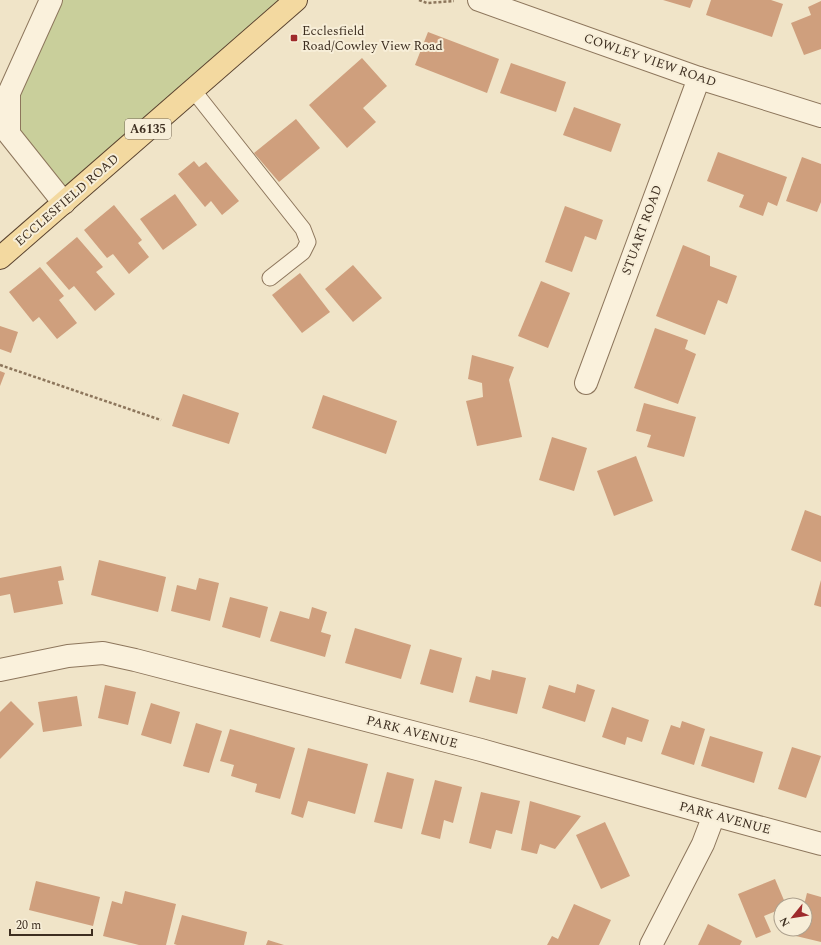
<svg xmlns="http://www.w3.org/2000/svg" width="821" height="945" font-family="Spectral,serif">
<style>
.green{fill:#c9cf9b}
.building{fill:#cf9f7d}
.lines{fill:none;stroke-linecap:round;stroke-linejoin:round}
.lane-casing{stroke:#8d765c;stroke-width:17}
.street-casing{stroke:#8d765c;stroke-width:24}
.primary-casing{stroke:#5b4430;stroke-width:24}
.path{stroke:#8d765c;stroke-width:2.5;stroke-dasharray:3 2;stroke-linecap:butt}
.lane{stroke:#faf1dc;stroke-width:15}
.street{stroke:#faf1dc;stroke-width:22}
.primary{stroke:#f3d9a0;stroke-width:22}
.poi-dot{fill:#9e2a2b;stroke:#f7eed8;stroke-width:1.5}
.labels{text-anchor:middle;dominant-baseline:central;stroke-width:4;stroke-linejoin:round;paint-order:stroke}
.shield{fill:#f7eed8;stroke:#756857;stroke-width:1}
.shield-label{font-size:12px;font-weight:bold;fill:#3d2e20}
.poi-label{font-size:13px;fill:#3d2e20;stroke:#f7eed8;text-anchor:start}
.street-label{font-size:13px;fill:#3d2e20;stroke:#f7eed8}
</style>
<rect width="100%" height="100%" fill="#f0e4c8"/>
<path class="green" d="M63 0H288L68 192 20 131V95Z"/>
<g class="building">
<path d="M663 0H693L690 8Z"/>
<path d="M711 0H771L783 4 772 37 706 15Z"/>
<path d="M821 1V49L804 55 791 23 811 15 808 7Z"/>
<path d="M428 32 499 59 487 93 415 65Z"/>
<path d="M362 58 387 86 363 108 376 122 347 148 309 105Z"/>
<path d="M511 63 566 82 556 112 500 93Z"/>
<path d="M574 107 621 124 611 152 563 135Z"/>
<path d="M296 119 320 148 279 182 254 153Z"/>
<path d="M718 152 787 177 777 206 768 202 763 216 739 207 744 195 707 181Z"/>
<path d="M802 157 821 164V202L817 212 786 201Z"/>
<path d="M194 161 199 167 206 162 239 201 222 215 211 201 205 207 178 174Z"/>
<path d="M175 194 197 225 163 250 140 219Z"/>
<path d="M114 205 142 240 138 243 149 257 129 274 113 254 107 258 84 230Z"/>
<path d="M565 206 603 220 596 240 585 236 572 272 545 262Z"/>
<path d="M77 237 103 267 96 272 115 294 95 311 74 286 69 290 46 263Z"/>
<path d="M683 245 710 256V266L737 276 727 304 718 300 705 335 656 316Z"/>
<path d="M353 265 382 298 353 322 325 289Z"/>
<path d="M40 267 64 296 59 300 77 323 57 339 39 317 33 322 9 292Z"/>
<path d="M300 273 330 312 302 333 272 295Z"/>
<path d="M541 281 570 293 548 348 518 336Z"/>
<path d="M0 326 18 332 11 353 0 349Z"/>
<path d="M655 328 688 340 685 349 696 354 678 404 634 388Z"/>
<path d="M472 355 514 367 509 380 522 437 477 446 466 401 483 397 482 383 468 379Z"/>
<path d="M0 371 5 373 0 386Z"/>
<path d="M183 394 239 413 229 444 172 426Z"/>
<path d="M323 395 397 421 386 454 312 428Z"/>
<path d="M644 403 696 417 684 457 647 447 651 435 636 431Z"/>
<path d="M552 437 587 448 574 491 539 480Z"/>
<path d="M636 456 653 501 614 516 597 471Z"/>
<path d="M805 510 821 516V562L791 550Z"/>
<path d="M99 560 166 577 158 612 91 595Z"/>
<path d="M61 566 64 580 58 581 63 604 14 613 10 594 0 596V578Z"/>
<path d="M199 578 219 583 210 621 171 611 177 585 196 590Z"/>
<path d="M821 580V607L814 605Z"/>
<path d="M230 597 268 607 260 638 222 627Z"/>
<path d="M312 607 327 612 321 632 331 635 325 657 270 641 280 611 309 619Z"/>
<path d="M355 628 411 645 401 679 345 663Z"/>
<path d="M430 649 462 658 453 693 420 684Z"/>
<path d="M492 670 526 678 517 714 469 702 476 676 490 680Z"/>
<path d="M577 684 595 690 585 722 542 708 549 685 575 693Z"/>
<path d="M105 685 136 692 128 725 98 718Z"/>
<path d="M77 696 82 726 43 732 38 702Z"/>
<path d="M11 701 34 724 0 759V712Z"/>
<path d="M151 703 180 712 171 744 141 735Z"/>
<path d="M612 707 649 720 642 742 627 737 625 745 602 737Z"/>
<path d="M682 721 705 729 694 765 661 754 671 725 680 728Z"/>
<path d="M196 723 222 731 209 773 183 766Z"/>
<path d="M230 729 295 748 280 799 255 792 257 784 231 776 234 765 220 761Z"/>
<path d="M710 736 763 752 754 783 701 766Z"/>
<path d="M792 747 821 756 806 798 778 789Z"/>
<path d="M308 748 368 764 355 814 308 801 303 818 291 814Z"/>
<path d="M387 772 414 779 402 829 374 822Z"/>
<path d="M435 780 462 787 453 823 444 820 440 839 421 834Z"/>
<path d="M481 792 520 801 512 834 496 830 491 849 469 843Z"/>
<path d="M530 801 581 816 555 849 540 844 537 854 521 850Z"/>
<path d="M605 822 630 876 601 889 576 835Z"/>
<path d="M775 879 786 905H781V909L764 916 771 932 756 938 738 894Z"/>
<path d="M36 881 100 897 93 926 29 910Z"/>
<path d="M125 891 176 904 166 945H139L103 936 112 901 122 904Z"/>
<path d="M807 893 821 897V942L796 936 798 929H805V905H804Z"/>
<path d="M574 904 611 920 599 945H547L552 936 558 939Z"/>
<path d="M182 915 247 932 244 945H177L174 944Z"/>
<path d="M708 924 742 941 740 945H698Z"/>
<path d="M268 940 284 945H266Z"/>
</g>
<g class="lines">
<g class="lane-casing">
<path id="lane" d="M193 90 303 229 308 242 303 252 270 278"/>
</g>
<g class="street-casing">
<g id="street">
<path d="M51 0 9 93V134L64 203"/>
<path d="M479 0 699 78 821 116"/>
<path d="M586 383 699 78"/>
<path d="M0 670 68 656 103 653 135 660 481 750 714 815 821 844"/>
<path d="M651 945 703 844 714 815"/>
</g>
</g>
<g class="primary-casing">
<path id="primary" d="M0 258 296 0"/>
</g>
<g class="path">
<path d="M419 0 427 3 454 1"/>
<path d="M0 365 161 420"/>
</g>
<use href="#lane" class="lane"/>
<use href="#street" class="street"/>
<use href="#primary" class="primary"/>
</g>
<rect class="poi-dot" x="290" y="34" width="8" height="8" rx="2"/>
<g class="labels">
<rect class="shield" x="125" y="119" width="46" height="20" rx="3"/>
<g class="shield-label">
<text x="148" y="129">A6135</text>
</g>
<g class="poi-label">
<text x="302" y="31">Ecclesfield<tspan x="302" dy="15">Road/Cowley View Road</tspan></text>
</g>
<g class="street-label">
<text transform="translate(650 60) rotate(19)">COWLEY VIEW ROAD</text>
<text transform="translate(67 200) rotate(-41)">ECCLESFIELD ROAD</text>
<text transform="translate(642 230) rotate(-70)">STUART ROAD</text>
<text transform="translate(412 732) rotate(15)">PARK AVENUE</text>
<text transform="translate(725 818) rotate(15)">PARK AVENUE</text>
</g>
</g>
<g transform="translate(793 917) rotate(240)"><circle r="19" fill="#f7eed8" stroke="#ada18e"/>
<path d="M0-3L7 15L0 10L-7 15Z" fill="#9e2a2b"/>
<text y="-6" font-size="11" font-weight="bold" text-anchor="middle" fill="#3d2e20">N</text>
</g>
<path d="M10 929v6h82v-6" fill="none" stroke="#3d2e20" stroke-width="2"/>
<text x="16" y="929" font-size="12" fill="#3d2e20" stroke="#f7eed8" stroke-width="3" paint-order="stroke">20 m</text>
</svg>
